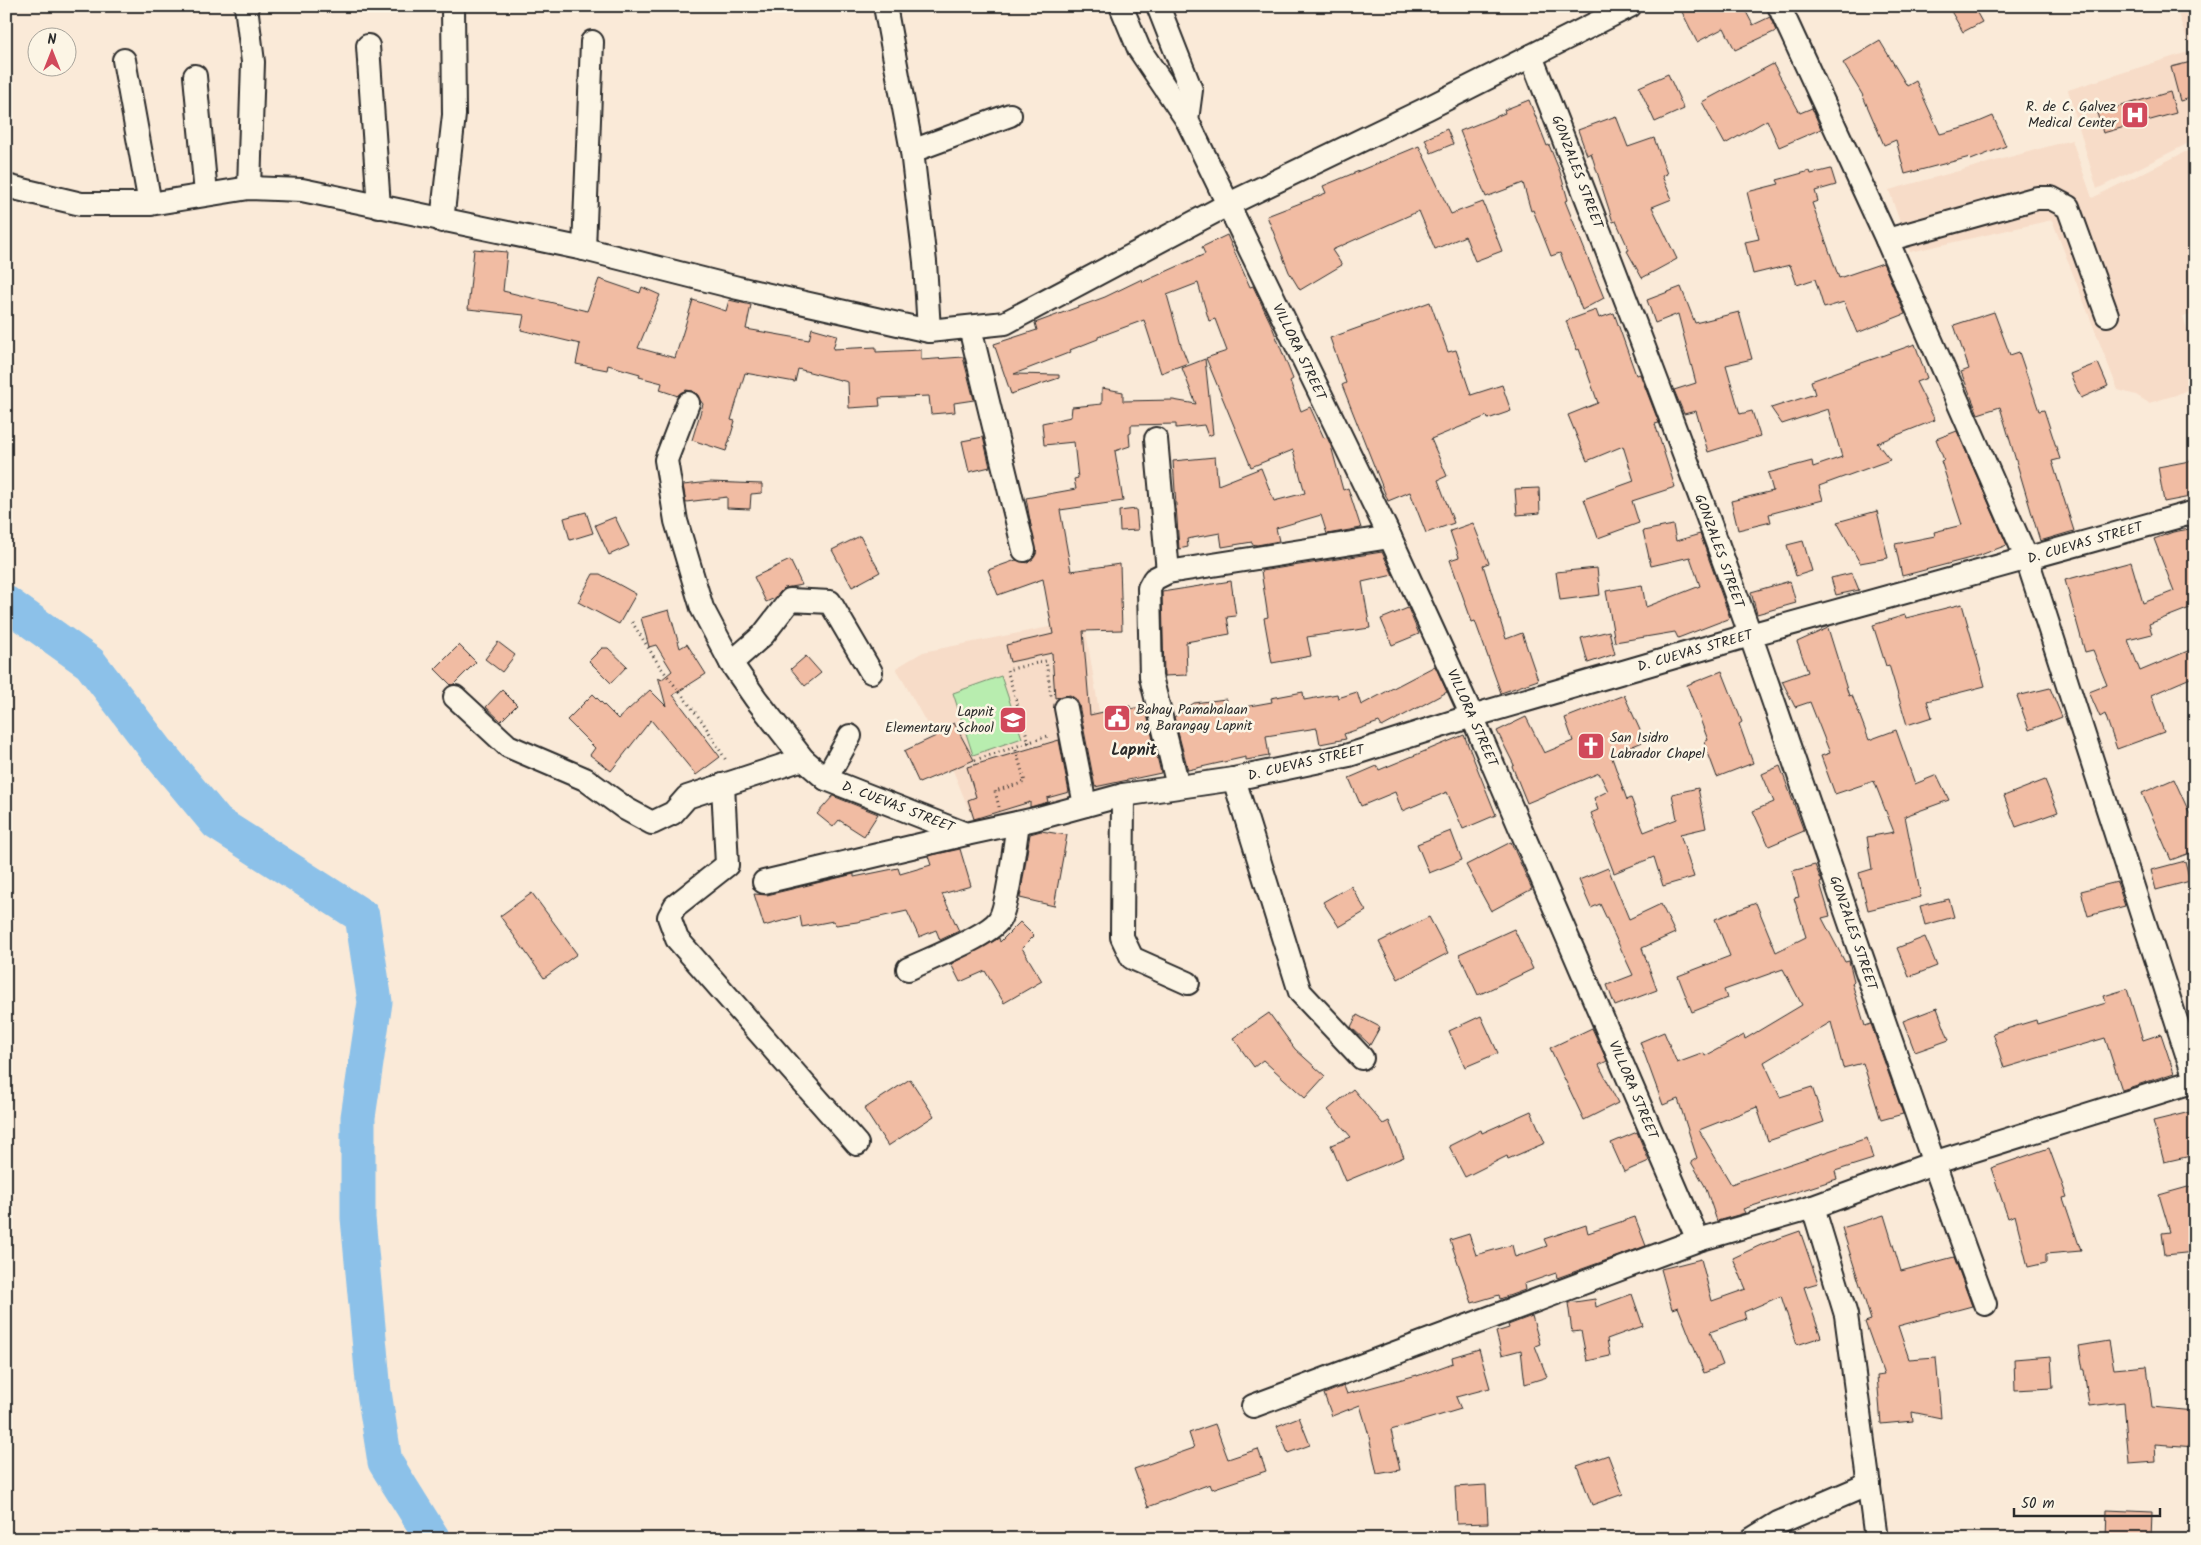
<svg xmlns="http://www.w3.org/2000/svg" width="2201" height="1545" font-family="Kalam,sans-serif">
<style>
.built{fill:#f7dcc8}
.green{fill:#b8edaf;stroke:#728c6d}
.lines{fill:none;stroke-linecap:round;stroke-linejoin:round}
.river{stroke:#8cc1e9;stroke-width:35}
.building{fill:#f1bca3;stroke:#2b2b2b}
.minor-casing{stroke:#2b2b2b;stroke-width:26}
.path{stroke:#2b2b2b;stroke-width:3;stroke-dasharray:1 4;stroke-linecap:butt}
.minor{stroke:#fcf5e5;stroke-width:22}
.labels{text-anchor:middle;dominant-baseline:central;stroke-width:5;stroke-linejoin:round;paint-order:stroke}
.poi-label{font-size:14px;fill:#2b2b2b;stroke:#fcf5e5;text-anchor:end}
.street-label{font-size:14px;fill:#2b2b2b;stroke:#fcf5e5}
.quarter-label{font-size:16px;font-weight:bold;fill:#2b2b2b;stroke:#fcf5e5}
</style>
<rect width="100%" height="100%" fill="#faead8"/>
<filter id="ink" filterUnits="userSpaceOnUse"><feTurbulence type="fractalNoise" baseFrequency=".02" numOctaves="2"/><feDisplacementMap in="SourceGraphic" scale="10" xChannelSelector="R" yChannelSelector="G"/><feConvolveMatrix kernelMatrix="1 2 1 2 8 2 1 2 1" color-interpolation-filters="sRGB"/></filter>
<g filter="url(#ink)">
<g class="built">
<path d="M2195 6V140L2097 189 2068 90 2191 51 2177 11Z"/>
<path d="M2072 140 2092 198 2195 147V315L2183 316 2195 354V386L2176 395 2149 403 2136 395 2118 390 2052 220 1910 252 1889 190Z"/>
<path d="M1084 620 1112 790 974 822 954 773 896 668 923 652Z"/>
</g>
<path class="green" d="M1001 676 1022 738 973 755 953 693Z"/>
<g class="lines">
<path class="river" d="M6 603 90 663 158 752 217 823 362 916 375 1002 358 1117V1218L374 1392 385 1462 433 1539"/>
</g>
<g class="building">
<path d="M1679 6H1743L1753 25 1770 17 1776 31 1735 50 1724 28 1697 42Z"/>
<path d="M1948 6H1973L1982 22 1963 32Z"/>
<path d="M1880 41 1907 86 1916 81 1940 134 1967 127 1993 116 2006 146 1971 160 1970 157 1905 174 1896 140 1884 145 1862 94 1843 63Z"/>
<path d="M2195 61V97L2180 101 2171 67Z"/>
<path d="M1773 64 1800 113 1812 108 1821 129 1779 147 1767 120 1725 144 1702 102Z"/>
<path d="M1668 74 1684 109 1655 122 1639 87Z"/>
<path d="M2170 92 2176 113 2103 133 2097 113Z"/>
<path d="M1529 100 1547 146 1549 145 1560 172 1568 200 1565 201 1604 298 1582 310 1560 253 1551 256 1533 210 1531 211 1523 183 1486 197 1460 131 1505 113 1504 110Z"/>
<path d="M1616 116 1628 147 1654 138 1667 174 1662 176 1672 199 1652 207 1677 259 1642 278 1627 251 1629 250 1616 221 1613 222 1591 153 1587 155 1578 130Z"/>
<path d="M1447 129 1453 144 1431 153 1425 139Z"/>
<path d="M1419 146 1451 214 1483 202 1502 251 1475 261 1465 236 1435 249 1419 211 1332 250 1342 265 1300 290 1289 272 1267 216 1326 193 1323 186Z"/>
<path d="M1831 169 1836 185 1815 191 1818 201 1812 203 1839 278 1883 263 1905 314 1857 333 1844 302 1824 308 1815 279 1797 285 1790 265 1753 274 1745 242 1759 239 1747 192 1779 184 1777 180 1810 171 1811 174Z"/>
<path d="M1227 235 1250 287 1253 286 1271 324 1293 379 1290 381 1301 411 1310 407 1324 438 1327 437 1331 446 1343 490 1348 488 1361 528 1327 534 1321 515 1276 528 1279 541 1257 545 1252 544V542L1222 547 1220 533 1187 539 1188 547 1179 549 1173 461 1215 457 1218 485 1261 468 1274 501 1305 493 1293 450 1251 467 1206 358 1227 351 1215 319 1209 321 1198 283 1167 295 1181 345 1188 363 1161 373 1144 320 1098 337V339L1070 350 1071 352 1014 374 1059 375V378L1011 394 994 344 1037 330 1035 323 1105 297 1142 279 1143 282 1205 254 1202 247Z"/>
<path d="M474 249 507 252 503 291 587 311 599 279 640 293 642 287 660 295 638 348 675 358 693 300 726 311 729 300 751 305 746 329 809 340 812 328 837 335 833 349 876 347V352L921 350V360L963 357 974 400 954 403 955 412 931 414 929 396 879 398 880 406 849 408 848 382 798 369 795 382 745 373 731 420 735 421 726 451 692 440 703 404 693 391 686 390 678 396 660 390 662 383 639 377 640 374 608 365 607 370 576 364 580 344 521 330 524 315 468 309Z"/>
<path d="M1681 287 1695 323 1739 312 1752 359 1726 365 1740 414 1752 411 1760 436 1708 452 1696 411 1684 414 1674 390 1696 383 1678 314 1655 323 1647 300Z"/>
<path d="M1430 302 1448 352 1456 350 1471 395 1502 385 1511 411 1488 419 1487 416 1431 439 1447 476 1438 480 1454 523 1426 533 1410 492 1388 501 1342 385 1346 383 1330 338Z"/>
<path d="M1596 310 1599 318 1614 313 1636 375 1640 374 1659 423 1655 424 1675 487 1632 501 1639 523 1598 538 1584 499 1634 481 1623 446 1587 461 1568 415 1598 403 1579 349 1577 350 1566 321Z"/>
<path d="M1994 312 2010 355 2019 352 2039 411 2044 410 2060 459 2052 461 2074 531 2040 541 2000 407 1978 414 1961 372 1969 369 1954 325Z"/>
<path d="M1915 344 1927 378 1916 382 1935 420 1877 443 1890 460 1819 486 1823 500 1769 514 1771 522 1738 530 1731 501 1773 491 1768 473 1812 461 1813 467 1842 457 1828 409 1782 424 1771 408 1815 394 1811 381Z"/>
<path d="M1205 359 1213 434 1208 436 1204 425 1176 428V424L1131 425V433L1129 434 1130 446 1115 451 1123 501 1060 510 1071 571 1120 564 1122 630 1083 631 1090 715 1130 706V709L1145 706 1161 773 1095 787 1079 705 1076 699 1070 695 1055 698 1052 653 1010 662 1006 645 1053 634 1043 579 998 595 988 570 1016 560 1028 563 1036 554 1026 498 1076 489 1074 479 1078 478 1074 442 1044 445 1042 423 1071 417 1072 407 1102 404V388L1123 392V401L1173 400 1196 404 1182 368Z"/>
<path d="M2098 363 2108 386 2081 398 2070 374Z"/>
<path d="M1957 431 2007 545 1978 556 1902 576 1895 544 1935 536 1934 532 1962 525 1941 461 1944 460 1936 439Z"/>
<path d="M983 437 990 467 969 472 962 441Z"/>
<path d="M2195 460V496L2164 502 2158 467Z"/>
<path d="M710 482 762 484V493L751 494 750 509 727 508V497L686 502 683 485Z"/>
<path d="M1539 488 1540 513 1517 515 1515 489Z"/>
<path d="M1136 509 1138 530 1120 531 1119 511Z"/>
<path d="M1877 511 1888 558 1860 563 1837 522Z"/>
<path d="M586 512 593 533 570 540 564 518Z"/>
<path d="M615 517 629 546 609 555 595 525Z"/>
<path d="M1473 523 1489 563 1483 565 1506 639 1522 633 1538 680 1501 693 1475 621 1472 622 1450 560 1459 557 1450 531Z"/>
<path d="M1673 525 1676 541 1700 534 1730 618 1678 638 1675 632 1615 642 1606 591 1642 585 1646 607 1700 586 1690 557 1651 566 1643 531Z"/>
<path d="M2195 528V606L2149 624 2152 634 2128 640 2140 671 2195 648V676L2151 695 2164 732 2117 749 2105 714 2100 717 2089 692 2107 685 2093 650 2085 652 2065 580 2131 562 2143 603 2174 591 2154 539 2173 532Z"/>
<path d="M860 536 880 572 852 587 832 550Z"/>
<path d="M1803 541 1812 571 1796 576 1787 545Z"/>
<path d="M1382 552 1393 575 1362 582 1370 628 1307 637 1311 656 1272 663 1264 618 1268 617 1261 571Z"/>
<path d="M790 560 802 585 784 588 775 598 766 602 754 577Z"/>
<path d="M1597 568 1600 595 1560 600 1556 572Z"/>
<path d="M1852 573 1859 590 1836 595 1831 578Z"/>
<path d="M593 574H600L636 594 619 624 578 602Z"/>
<path d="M1231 581 1236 616 1227 617 1230 634 1186 642 1187 675 1164 676 1162 592Z"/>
<path d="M1790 581 1796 603 1757 614 1751 592Z"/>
<path d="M1962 604 1985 686 1927 701 1932 717 1907 725 1889 665 1886 666 1873 625 1905 615 1906 618Z"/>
<path d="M1408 608 1419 634 1392 645 1381 619Z"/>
<path d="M669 610 680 648 687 644 706 674 673 695 720 757 696 775 651 720 611 771 590 755 595 748 567 720 593 694 618 719 650 690 666 706 658 676 661 680 672 671 656 645 649 647 641 618Z"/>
<path d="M1828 628 1849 696 1852 695 1869 740 1896 730 1915 784 1937 775 1949 800 1905 816 1921 897 1868 910 1859 873 1872 869 1867 837 1894 832 1874 781 1835 794 1821 756 1830 753 1810 702 1795 707 1782 681 1808 672 1797 642Z"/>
<path d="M1609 631 1615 654 1588 663 1581 638Z"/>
<path d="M498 642 515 655 502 672 485 659Z"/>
<path d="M459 645 476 662 454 684 451 685 435 669Z"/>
<path d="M602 648H608L627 666 611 683 589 661Z"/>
<path d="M806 656 821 673 805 686 791 669Z"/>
<path d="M1435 666 1447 692 1382 727 1379 722 1344 734 1346 739 1320 744 1317 728 1266 736 1269 756 1246 760V757L1188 770 1174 717 1194 703 1226 699 1227 710 1272 702 1271 698 1303 692 1304 700 1337 694 1338 698 1357 692 1361 705Z"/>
<path d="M1722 671 1742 722 1739 724 1753 763 1717 777 1704 742 1708 740 1687 685Z"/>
<path d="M2050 688 2062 717 2029 730 2017 696Z"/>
<path d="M502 690 517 705 501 721 486 707Z"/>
<path d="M1624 695 1645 741 1611 755 1627 800 1631 798 1644 832 1677 819 1672 794 1698 788 1706 828 1680 834 1694 877 1663 886 1654 857 1614 873 1591 813 1598 810 1594 798 1608 791 1599 773 1527 803 1512 766 1514 765 1497 731 1526 717 1544 753 1573 741 1565 718Z"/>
<path d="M954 723 974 760 919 783 904 751 936 736 935 733Z"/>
<path d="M1464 735 1496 815 1463 829 1447 792 1402 811 1395 792 1361 806 1349 778 1377 766 1379 770Z"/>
<path d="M1059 740 1069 792 1047 798 1048 802 1030 807V802L974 819 968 800 976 797 967 767Z"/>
<path d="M1780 766 1804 831 1769 846 1753 811 1774 802 1762 774Z"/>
<path d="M2174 779 2195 825V851L2171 860 2142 793Z"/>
<path d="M2045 780 2058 812 2016 827 2004 796Z"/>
<path d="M833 796 878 814 864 836 839 820 833 827 817 814Z"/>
<path d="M1041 831 1067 835 1054 906 1020 898 1030 834Z"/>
<path d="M1451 831 1462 860 1429 873 1417 844Z"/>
<path d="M1511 842 1532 889 1491 911 1466 865Z"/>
<path d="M960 849 971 886 942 894 959 931 940 940 936 930 919 937 907 911 857 922 836 925 833 921 802 927 800 916 764 926 754 894 767 895 854 874V877L898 868 900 874 931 865 928 856Z"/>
<path d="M2185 861 2190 881 2156 890 2151 870Z"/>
<path d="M1815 865 1822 882 1820 883 1830 916 1822 918 1845 962 1849 961 1854 981 1852 983 1865 1026 1871 1024 1903 1114 1881 1120 1863 1063 1843 1068 1831 1022 1764 1062 1780 1097 1812 1087 1824 1122 1768 1141 1757 1107 1699 1130 1731 1184 1867 1138 1873 1159 1835 1171 1837 1179 1743 1209 1745 1213 1717 1221 1705 1186 1691 1162 1697 1158 1678 1099 1663 1105 1640 1042 1664 1032 1677 1063 1704 1053 1705 1056 1744 1035 1745 1039 1802 1005 1783 969 1724 990 1727 998 1692 1012 1678 976 1730 956 1715 919 1756 903 1776 952 1806 937 1794 898 1799 897 1792 871Z"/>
<path d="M1608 868 1629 919 1661 904 1675 933 1642 948 1657 990 1615 1006 1607 985 1633 975 1600 904 1591 908 1579 880Z"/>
<path d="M2117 882 2125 906 2088 916 2081 891Z"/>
<path d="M1351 886 1366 911 1339 927 1323 902Z"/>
<path d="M532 893 577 954 544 978 500 916Z"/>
<path d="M1949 899 1954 917 1925 925 1920 906Z"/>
<path d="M1429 917 1448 953 1398 979 1379 942Z"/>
<path d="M1020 922 1034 936 1022 948 1042 981 1004 1003 985 971 960 982 951 964 999 938 1000 942Z"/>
<path d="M1514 929 1533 969 1478 995 1459 954Z"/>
<path d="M1925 937 1937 966 1909 977 1897 948Z"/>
<path d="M2127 989 2143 1040 2161 1034 2174 1073 2122 1090 2105 1038 2004 1068 1993 1033 2036 1020 2037 1024 2106 1003 2104 996Z"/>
<path d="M1937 1008 1949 1040 1915 1052 1903 1021Z"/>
<path d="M1269 1013 1295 1049 1325 1076 1305 1098 1263 1060 1254 1067 1233 1038Z"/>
<path d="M1357 1015 1380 1027 1370 1045 1351 1027Z"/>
<path d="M1481 1016 1498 1053 1465 1067 1449 1031Z"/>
<path d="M1592 1028 1607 1061 1599 1065 1618 1103 1584 1120 1550 1048Z"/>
<path d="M910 1079 934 1116 888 1146 864 1109Z"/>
<path d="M1353 1089 1383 1124 1389 1121 1404 1157 1346 1181 1331 1145 1351 1137 1328 1110Z"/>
<path d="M1531 1111 1545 1143 1508 1159 1507 1156 1465 1177 1449 1146 1481 1130 1482 1133Z"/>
<path d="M2190 1112 2195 1133V1155L2164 1162 2153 1121Z"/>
<path d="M1637 1132 1649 1161 1624 1172 1611 1143Z"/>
<path d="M2049 1148 2067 1197 2063 1198 2081 1251 2046 1254V1263L2028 1267 2015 1215 2008 1218 1991 1168Z"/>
<path d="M2195 1185V1252L2165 1255 2162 1233 2170 1232 2159 1195Z"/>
<path d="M1884 1215 1901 1271 1954 1257 1972 1306 1898 1326 1909 1359 1936 1357 1941 1418 1912 1412 1913 1421 1881 1424 1877 1376 1884 1375 1865 1322 1871 1320 1842 1228Z"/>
<path d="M1635 1217 1646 1246 1557 1278 1556 1273 1524 1284 1525 1290 1500 1299 1499 1295 1472 1303 1450 1240 1469 1234 1476 1255 1512 1245 1515 1257 1547 1246 1544 1239 1586 1225 1588 1233Z"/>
<path d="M1800 1231 1818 1283 1804 1287 1821 1337 1797 1345 1781 1296 1744 1312 1746 1319 1710 1332 1723 1365 1704 1373 1678 1307 1672 1309 1661 1269 1701 1259 1712 1301 1746 1289 1733 1258 1763 1244Z"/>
<path d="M1632 1294 1643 1326 1607 1339 1610 1356 1587 1361 1581 1331 1572 1332 1568 1303 1595 1299 1596 1307Z"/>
<path d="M1532 1316 1540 1344 1535 1346 1547 1377 1525 1384 1521 1350 1502 1355 1496 1332 1509 1328 1508 1325Z"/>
<path d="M2109 1341 2114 1369 2147 1366 2152 1407 2195 1411V1447L2155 1444 2156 1462 2129 1464 2124 1402 2089 1406 2084 1370H2083L2079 1346Z"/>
<path d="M1479 1349 1490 1388 1456 1397 1461 1409 1391 1430 1400 1470 1377 1474 1368 1432 1360 1405 1332 1416 1324 1394 1344 1386 1347 1394 1417 1375V1376L1453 1363 1452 1357Z"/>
<path d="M2051 1356 2053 1388 2015 1390 2014 1359Z"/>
<path d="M1299 1417 1310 1445 1288 1453 1277 1426Z"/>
<path d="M1215 1424 1228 1459 1258 1449 1266 1471 1212 1489 1210 1484 1148 1507 1134 1469 1194 1448 1189 1433Z"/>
<path d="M1608 1455 1623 1494 1592 1505 1577 1466Z"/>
<path d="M1486 1485 1488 1523 1457 1524 1455 1487Z"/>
<path d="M2107 1510 2152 1512 2151 1539H2106Z"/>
</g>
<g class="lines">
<g class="minor-casing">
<g id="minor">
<path d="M246 6 253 62 249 188"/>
<path d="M885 6 912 151 925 262 929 331"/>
<path d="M1121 6 1139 49 1187 120 1390 537 1472 716 1698 1240"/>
<path d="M1158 6 1191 90 1187 120"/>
<path d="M1779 6 1887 240 2027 559 2195 1079"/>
<path d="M368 46 379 207"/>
<path d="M1531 56C1607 249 1682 442 1751 637 1829 859 1903 1083 1985 1304"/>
<path d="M124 60 150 204"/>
<path d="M195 76 206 194"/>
<path d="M912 151 1010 115"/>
<path d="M6 186 81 204H150L249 188 302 190 584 249 738 288 929 331 1005 323 1227 205 1428 108 1630 6"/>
<path d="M442 221 454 115 453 6"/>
<path d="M1887 240 2037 198H2051L2068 207 2107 315"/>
<path d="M584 249 592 42"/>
<path d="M970 328 1024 550"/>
<path d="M688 403 666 460 676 521 702 608 731 663 756 699 803 759 826 779 966 834 1035 819 1123 795 1234 779 1349 755 1472 716 1750 635 2195 512"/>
<path d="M1156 439 1168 572"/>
<path d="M731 663 763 635 790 600 830 602 871 672"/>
<path d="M455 697 508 746 585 779 626 809 652 823 673 813 687 797 803 759"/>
<path d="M1066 708 1085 805"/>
<path d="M826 779 850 736"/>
<path d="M1234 779 1300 992 1362 1058"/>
<path d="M723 785 727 865 675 906 669 917 677 939 857 1144"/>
<path d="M1178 786 1151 677 1149 588 1154 579 1168 572 1390 537"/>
<path d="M1123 795 1122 937 1132 958 1188 983"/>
<path d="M764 882 966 834"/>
<path d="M908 969C929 959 987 937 999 920 1008 907 1015 842 1018 823"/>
<path d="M1813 1207 1846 1315 1876 1539"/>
<path d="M1253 1406 1698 1240 1813 1207 1933 1163 2195 1081"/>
<path d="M1752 1539 1778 1523 1869 1484"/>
</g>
</g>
<g class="path">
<path d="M632 622 659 665 704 724 727 762"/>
<path d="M1029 743 1007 670 1046 661 1051 696"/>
<path d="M975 760 1051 735"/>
<path d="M999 807 995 791 1025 782 1015 747"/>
</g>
<use href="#minor" class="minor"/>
</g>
</g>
<defs>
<g id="hospital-square" transform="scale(1.4375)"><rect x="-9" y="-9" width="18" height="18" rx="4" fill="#d1495b" stroke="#fcf5e5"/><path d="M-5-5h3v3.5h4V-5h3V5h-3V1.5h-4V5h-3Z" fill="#fff"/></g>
<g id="civic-square" transform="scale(1.4375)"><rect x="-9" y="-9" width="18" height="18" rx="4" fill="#d1495b" stroke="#fcf5e5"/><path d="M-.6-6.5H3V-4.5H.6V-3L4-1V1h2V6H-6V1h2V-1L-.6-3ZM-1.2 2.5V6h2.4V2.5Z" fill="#fff"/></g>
<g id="school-square" transform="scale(1.4375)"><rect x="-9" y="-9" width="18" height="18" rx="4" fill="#d1495b" stroke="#fcf5e5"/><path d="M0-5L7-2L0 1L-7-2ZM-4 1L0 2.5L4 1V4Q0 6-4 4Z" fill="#fff"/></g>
<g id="church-square" transform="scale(1.4375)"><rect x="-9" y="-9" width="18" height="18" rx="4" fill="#d1495b" stroke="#fcf5e5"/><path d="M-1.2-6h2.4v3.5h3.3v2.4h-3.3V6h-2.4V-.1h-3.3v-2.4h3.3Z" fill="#fff"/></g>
</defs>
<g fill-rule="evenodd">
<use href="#hospital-square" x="2135" y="115"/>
<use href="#civic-square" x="1117" y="718"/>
<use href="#school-square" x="1013" y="720"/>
<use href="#church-square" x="1591" y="746"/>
</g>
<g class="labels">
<g class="poi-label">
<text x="2116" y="107">R. de C. Galvez<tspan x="2116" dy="16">Medical Center</tspan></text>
<text x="1136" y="710" text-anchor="start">Bahay Pamahalaan<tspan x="1136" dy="16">ng Barangay Lapnit</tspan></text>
<text x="994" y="712">Lapnit<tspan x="994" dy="16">Elementary School</tspan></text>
<text x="1610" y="738" text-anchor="start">San Isidro<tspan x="1610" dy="16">Labrador Chapel</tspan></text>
</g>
<g class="street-label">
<text transform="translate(1577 172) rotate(69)">GONZALES STREET</text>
<text transform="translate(1299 352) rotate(64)">VILLORA STREET</text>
<text transform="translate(2085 543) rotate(-16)">D. CUEVAS STREET</text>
<text transform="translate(1719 551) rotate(70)">GONZALES STREET</text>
<text transform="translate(1695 651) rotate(-16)">D. CUEVAS STREET</text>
<text transform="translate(1472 718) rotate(66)">VILLORA STREET</text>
<text transform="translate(1306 763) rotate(-13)">D. CUEVAS STREET</text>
<text transform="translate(898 807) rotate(21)">D. CUEVAS STREET</text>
<text transform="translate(1853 933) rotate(71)">GONZALES STREET</text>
<text transform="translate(1633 1090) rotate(67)">VILLORA STREET</text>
</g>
<g class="quarter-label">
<text x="1134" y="750">Lapnit</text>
</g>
</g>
<rect width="2201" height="1545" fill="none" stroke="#fcf5e5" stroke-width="25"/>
<rect x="12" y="12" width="2176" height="1520" fill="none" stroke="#2b2b2b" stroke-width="2" filter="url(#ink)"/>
<g transform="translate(52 52)"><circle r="24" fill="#fcf5e5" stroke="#a8a49b"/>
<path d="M0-4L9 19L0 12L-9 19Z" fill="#d1495b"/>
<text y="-8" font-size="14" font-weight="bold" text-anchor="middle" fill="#2b2b2b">N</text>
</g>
<path d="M2014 1508v8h146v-8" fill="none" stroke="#2b2b2b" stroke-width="2.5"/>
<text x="2021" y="1508" font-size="15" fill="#2b2b2b" stroke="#fcf5e5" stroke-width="4" paint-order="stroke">50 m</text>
</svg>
